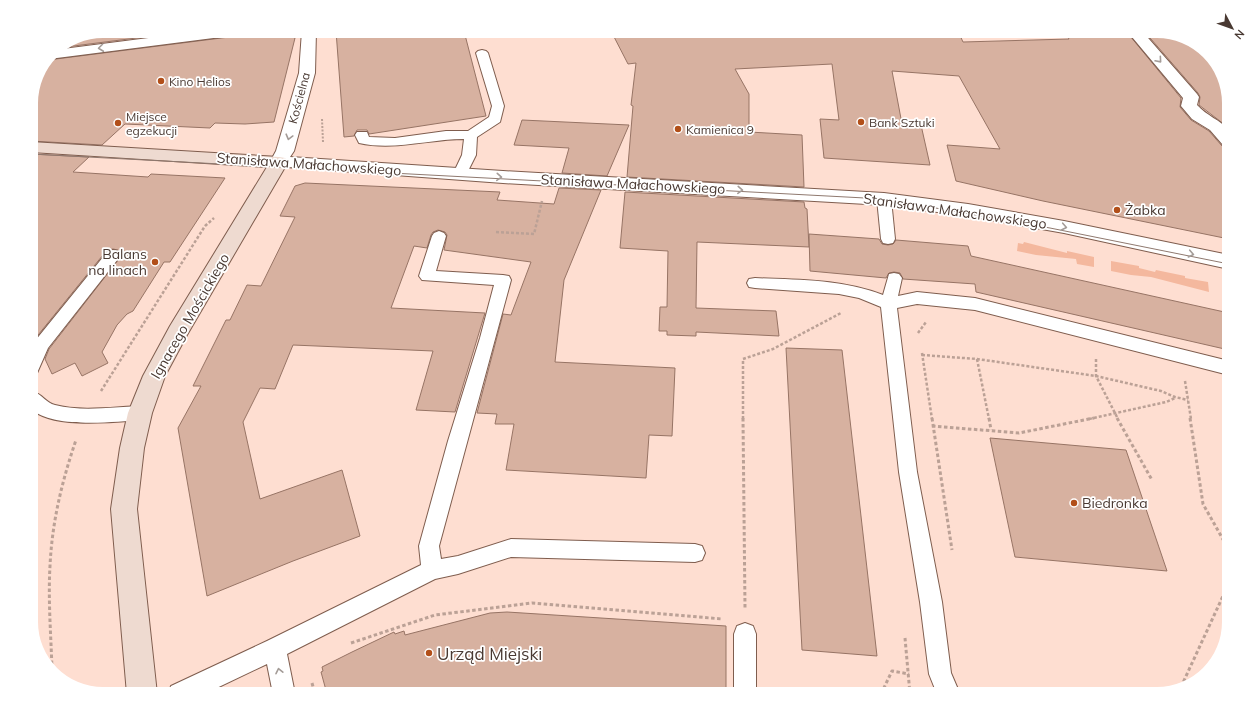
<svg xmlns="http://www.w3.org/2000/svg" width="1260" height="725" font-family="Mulish,sans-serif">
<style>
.green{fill:#f4b89e}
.building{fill:#d7b1a0;stroke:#977465}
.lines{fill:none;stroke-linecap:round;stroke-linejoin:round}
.lane-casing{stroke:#7f5d4e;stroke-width:2}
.street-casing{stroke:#7f5d4e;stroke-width:2}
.secondary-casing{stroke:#7f5d4e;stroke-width:2}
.path-far2{stroke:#bba196;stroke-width:2;stroke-dasharray:2 1.5;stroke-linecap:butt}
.path-far1{stroke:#bba196;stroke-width:2.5;stroke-dasharray:3 2;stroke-linecap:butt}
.path{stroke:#bba196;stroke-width:3;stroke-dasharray:3.5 2.5;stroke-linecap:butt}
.lane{fill:#fff;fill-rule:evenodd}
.street{fill:#fff;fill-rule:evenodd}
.secondary{fill:#eedad0;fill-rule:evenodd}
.tram{stroke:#8f796f;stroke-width:1}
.oneway{stroke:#a49c98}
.poi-dot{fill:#b24f19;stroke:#fff;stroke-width:1.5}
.labels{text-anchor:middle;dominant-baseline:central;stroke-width:3.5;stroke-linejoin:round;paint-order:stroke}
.far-poi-label{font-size:12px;fill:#493932;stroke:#fff;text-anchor:start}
.far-street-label{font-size:12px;fill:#493932;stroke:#fff}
.street-label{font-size:14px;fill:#493932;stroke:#fff}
.poi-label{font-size:14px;fill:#493932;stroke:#fff;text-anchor:start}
.near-poi-label{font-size:17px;fill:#493932;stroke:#fff;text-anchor:start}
</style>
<rect width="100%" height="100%" fill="#feded1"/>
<g class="green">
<path d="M1024 242 1067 253V251L1094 257V267L1077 264 1076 259 1036 255 1017 251 1018 243 1023 244Z"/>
<path d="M1111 261 1139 266V268L1155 272 1156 270 1185 276V278L1208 282 1209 292 1151 277 1131 275 1111 271Z"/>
</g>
<g class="building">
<path d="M103 31H191L58 48 76 36Z"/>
<path d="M245 31 282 34 295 38 274 122 245 124 215 123 210 128 125 124 102 145 31 141V98L48 60 237 36 242 35Z"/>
<path d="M336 31H464L486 116 369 134 367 130H357L354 136 344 137Z"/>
<path d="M611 31H958L963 42 1069 39 1064 31H1126L1181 98 1180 107 1191 120 1209 131 1222 146 1229 147V239L1043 201 956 181 947 145 1000 149 959 76 892 71 902 124 921 125 930 165 824 158 820 119 839 120 832 64 735 69 749 94V132L802 135 804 187 627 177 633 106 631 105 636 63 628 64Z"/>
<path d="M1144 31H1157L1193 41 1217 63 1229 98V128L1199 105 1200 97 1198 93Z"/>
<path d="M522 120 629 125 607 176 562 173 569 148 514 145Z"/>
<path d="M31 154 89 157 73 172 148 177 151 174 225 178 170 262H164L133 311 127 314 117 325 102 352 108 363 82 376 75 363 52 374 45 359 49 349 122 255 118 250 113 249 107 250 34 340 31 335Z"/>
<path d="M305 183 500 192 497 200 554 204 559 188 601 190 564 280 555 362 675 368 672 436 649 435 646 478 506 470 514 424H495L497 414 477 413 503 314 511 315 531 262 444 250 447 235 445 232 438 230 433 232 431 235 427 248 414 246 391 308 485 313 455 412 416 410 433 351 293 345 275 389 260 388 243 422 260 499 342 470 360 536 293 561 207 596 178 428 201 386H193L226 320H230L247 285 261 286 295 217 280 216 295 186Z"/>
<path d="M625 192 804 202 805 208 807 209 809 247 697 242 696 308 776 311 779 336 696 332V336L667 335V331H659L660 307H667L668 251 620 248Z"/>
<path d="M809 234 879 239 882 244 888 245 893 244 896 240 968 246 971 256 1229 313V350L976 292 975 284 903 279 900 273 894 272 889 273 886 278 810 271Z"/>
<path d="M786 348 842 350 877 656 802 650Z"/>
<path d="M990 438 1126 450 1167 571 1015 557Z"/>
<path d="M507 612 726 626V694H327L321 672 323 671 322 667 352 652 394 632 395 634 404 631 405 635 490 613Z"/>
</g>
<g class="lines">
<g class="lane-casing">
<g id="lane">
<path d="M482 50 486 51 488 53 504 106 500 122 477 137 476 155 465 177 460 178 455 177 453 174 462 155 464 139C429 139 394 151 359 143L355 135 357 132H367L369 137 395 138 446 131H468L489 117 492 106 476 53 478 51Z"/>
<path d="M884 194 889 196 891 199 895 239 893 243 888 244 883 243 881 239 877 199 879 196Z"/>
<path d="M439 231 444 233 446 236 436 271 503 275 509 276 511 280 439 546 441 559 458 556 511 539 695 544 702 546 705 553 702 560 695 562 511 557 458 574 435 579 287 654 295 694H273L267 664 204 694H168L171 686 267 641 421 565 419 546 448 441 480 338 494 285 422 280 419 276 432 236 434 233Z"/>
<path d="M113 250 118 251 121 255 118 259 48 348 37 373 31 375V348L35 341 108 251Z"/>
<path d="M894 273 899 274 902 278 898 296 917 292 975 298 1229 361V375L975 310 917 304 897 308 917 472 942 602 951 673 960 694H937L929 674 920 602 899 472 881 307 859 298 839 294 755 288 749 287 747 283 749 279 755 278C798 280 842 279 883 295L889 274Z"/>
<path d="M34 392C43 395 46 403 55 405 82 412 113 407 140 406L146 408 149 413 146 418 140 420C114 422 49 429 31 408V393Z"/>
<path d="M745 623 753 626 756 634V694H734V634L737 626Z"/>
</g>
</g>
<g class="street-casing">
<g id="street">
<path d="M203 31H244L242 34 237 35 49 59 52 52 55 50Z"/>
<path d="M302 31H316L315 73 294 151 290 157 503 171 884 193 968 204 1064 221 1229 255V269L1064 233 968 216 884 205 503 183 273 166 270 162 276 151 299 73Z"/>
<path d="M1127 31H1142L1197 94 1199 97 1197 105C1207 116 1220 120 1229 130V146L1223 145 1210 130 1192 119 1181 106 1183 98Z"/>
</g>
</g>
<g class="secondary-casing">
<path id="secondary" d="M31 142 279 157 285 158 288 162 187 335 165 376 152 413 144 448 137 509 157 694H127L111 509 120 448 128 413 143 376 170 326 267 167 31 152Z"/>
</g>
<g class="path-far2">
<path d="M968 34 1062 31"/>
<path d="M322 119 323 142"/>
</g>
<g class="path-far1">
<path d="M496 232 534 234 542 201"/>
<path d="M918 333 926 322"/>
<path d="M922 353 932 419"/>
<path d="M922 355 977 359 1096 376 1161 391 1175 397 1188 400"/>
<path d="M977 359 989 419"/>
<path d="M1096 359V376L1118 419"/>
<path d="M1185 381 1191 419"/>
<path d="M101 391 205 226 214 218"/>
<path d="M743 419V359L773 349 841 313"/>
<path d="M1089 419 1166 402 1175 398"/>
</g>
<g class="path">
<path d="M743 418 745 608"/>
<path d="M932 418 952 550"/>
<path d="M989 418 991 430"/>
<path d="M1117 418 1152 480"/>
<path d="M1190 418 1203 504 1229 550"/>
<path d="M932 426 1019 433 1094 418"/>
<path d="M905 638 910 694"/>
<path d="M351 643 435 615 532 603 722 619"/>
<path d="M52 670C51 635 48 600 50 566 52 522 62 481 76 440"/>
<path d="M312 683 315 694"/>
<path d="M1181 687 1229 583"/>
<path d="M881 694 892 671 909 674"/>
</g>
<use href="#lane" class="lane"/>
<use href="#street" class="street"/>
<use href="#secondary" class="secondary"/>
<path class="tram" d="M31 154 884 199 1050 228 1229 264"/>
</g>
<defs><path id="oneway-chevron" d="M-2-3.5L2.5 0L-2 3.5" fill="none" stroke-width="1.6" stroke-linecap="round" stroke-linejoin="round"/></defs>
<g class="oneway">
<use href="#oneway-chevron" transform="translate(101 48) rotate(173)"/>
<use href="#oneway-chevron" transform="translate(1159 60) rotate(49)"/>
<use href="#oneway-chevron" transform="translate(289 137) rotate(105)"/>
<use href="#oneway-chevron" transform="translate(499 177) rotate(4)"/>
<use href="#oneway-chevron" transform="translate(740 190) rotate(3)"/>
<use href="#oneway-chevron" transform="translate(1064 227) rotate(11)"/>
<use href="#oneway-chevron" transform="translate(1191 254) rotate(12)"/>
<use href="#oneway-chevron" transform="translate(279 671) rotate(-102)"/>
</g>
<g class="poi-dot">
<circle cx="161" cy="81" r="4"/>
<circle cx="861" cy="122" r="4"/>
<circle cx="118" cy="123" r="4"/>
<circle cx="678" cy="129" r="4"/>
<circle cx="1117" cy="210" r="4"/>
<circle cx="155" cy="262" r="4"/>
<circle cx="1074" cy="503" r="4"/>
<circle cx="429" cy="653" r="4"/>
</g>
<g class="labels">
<g class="far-poi-label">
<text x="169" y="81">Kino Helios</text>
<text x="126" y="116">Miejsce<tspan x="126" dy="14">egzekucji</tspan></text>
<text x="869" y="122">Bank Sztuki</text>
<text x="686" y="129">Kamienica 9</text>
</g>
<g class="far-street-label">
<text transform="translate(299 98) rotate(-75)">Kościelna</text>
</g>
<g class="street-label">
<text transform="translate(309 164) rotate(4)">Stanisława Małachowskiego</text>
<text transform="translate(633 184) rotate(3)">Stanisława Małachowskiego</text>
<text transform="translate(955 211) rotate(8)">Stanisława Małachowskiego</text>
<text transform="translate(190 316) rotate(-60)">Ignacego Mościckiego</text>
</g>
<g class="poi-label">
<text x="1125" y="210">Żabka</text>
<text x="147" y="254" text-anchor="end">Balans<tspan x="147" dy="16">na linach</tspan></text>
<text x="1082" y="503">Biedronka</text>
</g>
<g class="near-poi-label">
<text x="437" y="653">Urząd Miejski</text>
</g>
</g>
<path d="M0 0H1260V725H0ZM103 38H1157A65 65 0 0 1 1222 103V622A65 65 0 0 1 1157 687H103A65 65 0 0 1 38 622V103A65 65 0 0 1 103 38Z" fill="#fff" fill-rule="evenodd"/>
<g transform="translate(1232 28) rotate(131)" stroke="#ffffff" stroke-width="3" paint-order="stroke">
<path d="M0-3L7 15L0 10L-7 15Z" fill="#493932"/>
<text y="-6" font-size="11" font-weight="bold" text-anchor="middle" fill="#493932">N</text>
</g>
</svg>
